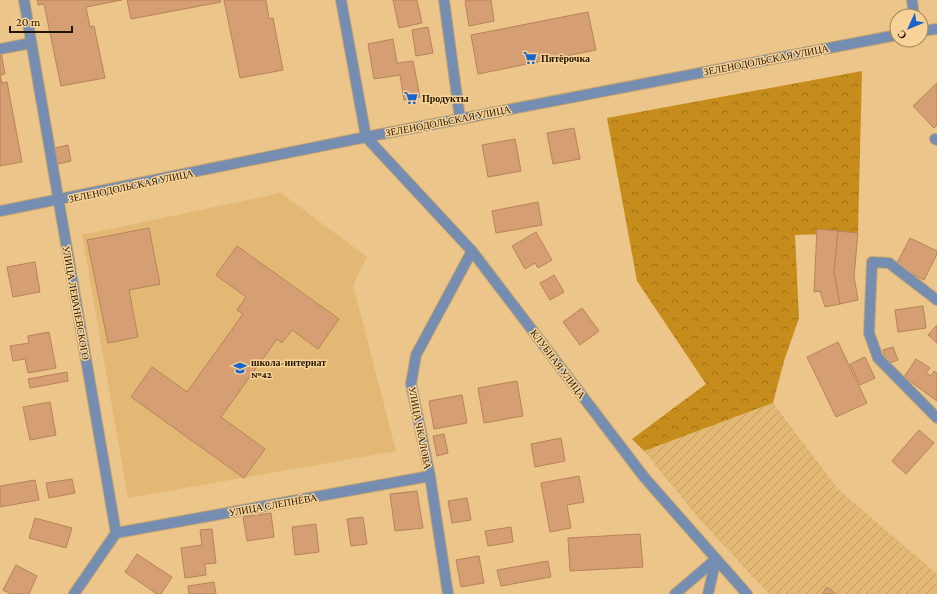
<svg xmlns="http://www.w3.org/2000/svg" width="937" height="594" font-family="'Crimson Pro',serif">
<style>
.built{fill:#e2b874}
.industrial{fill:url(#industrial-furrows)}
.forest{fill:url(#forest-crowns)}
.building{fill:#d59e73;stroke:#b98358}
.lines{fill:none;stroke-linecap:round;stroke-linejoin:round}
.service-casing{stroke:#c7a570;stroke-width:12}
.minor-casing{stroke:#c7a570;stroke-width:12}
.service{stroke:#758db0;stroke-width:10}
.minor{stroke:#758db0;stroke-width:10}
.labels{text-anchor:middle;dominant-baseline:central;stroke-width:3;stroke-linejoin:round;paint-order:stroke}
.poi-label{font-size:10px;font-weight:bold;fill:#221500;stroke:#f8d296;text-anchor:start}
.street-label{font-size:10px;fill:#221500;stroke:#f8d296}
</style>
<defs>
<pattern id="industrial-furrows" width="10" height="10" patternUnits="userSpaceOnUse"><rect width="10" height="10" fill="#e2b874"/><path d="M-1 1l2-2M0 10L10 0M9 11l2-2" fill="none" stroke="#c29d63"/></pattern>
<pattern id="forest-crowns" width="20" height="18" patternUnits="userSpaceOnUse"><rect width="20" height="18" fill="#c68d1d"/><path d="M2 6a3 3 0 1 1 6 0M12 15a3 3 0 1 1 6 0" fill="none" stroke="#a07217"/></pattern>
</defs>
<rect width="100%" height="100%" fill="#ebc589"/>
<path class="built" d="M281 193 367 257 353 285 396 451 128 498 82 235Z"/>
<path class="industrial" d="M773 403 838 489 937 574V594H769L700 520 644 451Z"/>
<path class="forest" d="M862 71 858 233 795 235 799 318 784 361 773 403 644 451 632 439 706 384 637 281 607 118Z"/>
<g class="building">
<path d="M37 0H122L86 7 90 27 94 26 105 78 61 86 44 4 38 5Z"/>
<path d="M127 0H220L221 2 131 19Z"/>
<path d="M224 0H266L269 19 273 18 283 70 240 78Z"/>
<path d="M393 0H417L422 23 399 28Z"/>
<path d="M468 0H491L494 21 469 26 465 1Z"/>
<path d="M588 12 596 50 478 74 471 35Z"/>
<path d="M428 27 433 53 416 56 412 30Z"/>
<path d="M393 39 397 63 413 61 420 97 404 100 400 75 374 79 368 44Z"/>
<path d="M0 46 5 74 0 75 2 83 7 82 22 162 0 166Z"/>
<path d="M937 83V125L934 128 913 106Z"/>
<path d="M574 128 580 159 553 164 547 133Z"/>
<path d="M515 139 521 171 488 177 482 145Z"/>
<path d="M68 145 71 161 58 164 55 148Z"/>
<path d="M538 202 542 225 496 233 492 211Z"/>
<path d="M149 228 160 284 129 290 138 337 108 343 87 240Z"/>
<path d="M817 229 838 231 834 271 840 304 825 307 820 291 814 292Z"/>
<path d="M838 231 858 233 854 276 858 300 840 304 834 271Z"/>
<path d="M536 232 552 260 538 268 535 263 525 269 512 246Z"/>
<path d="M910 238 937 251V254L924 280 896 265Z"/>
<path d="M237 246 339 319 318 349 292 330 282 343 277 339 221 417 265 449 244 478 131 397 152 367 187 392 243 314 237 310 246 297 216 275Z"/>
<path d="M35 262 40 292 13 297 7 267Z"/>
<path d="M554 275 564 292 550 300 540 283Z"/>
<path d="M923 306 926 328 898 332 895 310Z"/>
<path d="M582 308 599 331 580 345 563 322Z"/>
<path d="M937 325V343L928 335Z"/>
<path d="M49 332 56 368 28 373 25 359 13 361 10 346 29 343 28 336Z"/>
<path d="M838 342 867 403 836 417 807 357Z"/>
<path d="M893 347 898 360 887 364 883 350Z"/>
<path d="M865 357 875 378 860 385 850 364Z"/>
<path d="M916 359 930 368 926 373 931 376 934 371 937 373V401L904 377Z"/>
<path d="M67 372 68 381 30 388 28 379Z"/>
<path d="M517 381 523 416 484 423 478 388Z"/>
<path d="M462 395 467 423 434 429 429 401Z"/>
<path d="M50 402 56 435 30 440 23 407Z"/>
<path d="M919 430 934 443 906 474 892 461Z"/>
<path d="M444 434 448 453 437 456 433 436Z"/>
<path d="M561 438 565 461 535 467 531 444Z"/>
<path d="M579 476 584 502 567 505 571 528 550 532 541 483Z"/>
<path d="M72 479 75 493 49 498 46 483Z"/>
<path d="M35 480 39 500 0 507V486Z"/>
<path d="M417 491 423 528 395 531 390 494Z"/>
<path d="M467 498 471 520 452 523 448 501Z"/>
<path d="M271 513 274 537 247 541 243 517Z"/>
<path d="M363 517 367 544 351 546 347 519Z"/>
<path d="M35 518 72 528 66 548 29 538Z"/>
<path d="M316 524 319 552 295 555 292 527Z"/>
<path d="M511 527 513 542 488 546 485 531Z"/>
<path d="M212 529 216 563 205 564 206 575 185 578 181 548 202 545 200 530Z"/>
<path d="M640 534 643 567 570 571 568 538Z"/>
<path d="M137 554 172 577 161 594H157L125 572Z"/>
<path d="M479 556 484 583 461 587 456 560Z"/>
<path d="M548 561 551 577 501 586 497 570Z"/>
<path d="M16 565 37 576 29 594H11L3 590Z"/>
<path d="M214 582 216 594H189L188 586Z"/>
<path d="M827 587 836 594H822Z"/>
</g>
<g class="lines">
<g class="service-casing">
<g id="service">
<path d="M0 49 31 43"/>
<path d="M675 594 716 559"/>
<path d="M708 594 716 559"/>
</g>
</g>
<g class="minor-casing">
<g id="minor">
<path d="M24 0 116 533 74 594"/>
<path d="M341 0 366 137 472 251 644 477 747 594"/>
<path d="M444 0 460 119"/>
<path d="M912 0 914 16"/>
<path d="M921 31 937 29"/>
<path d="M935 139 937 140"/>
<path d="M0 211 366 137 897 35"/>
<path d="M937 300 889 263 872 262 869 333 878 358 937 418"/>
<path d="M116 533 430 476"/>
<path d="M448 594 430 476 411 384 416 355 472 251"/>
</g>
</g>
<use href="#service" class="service"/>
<use href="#minor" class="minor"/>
</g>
<defs>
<g id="supermarket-bare" transform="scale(1.08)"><path d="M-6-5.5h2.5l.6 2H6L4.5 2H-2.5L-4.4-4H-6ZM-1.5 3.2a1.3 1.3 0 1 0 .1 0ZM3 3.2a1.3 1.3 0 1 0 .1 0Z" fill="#1864ce" stroke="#f8d296" stroke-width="2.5" paint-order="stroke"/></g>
<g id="school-bare" transform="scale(1.08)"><path d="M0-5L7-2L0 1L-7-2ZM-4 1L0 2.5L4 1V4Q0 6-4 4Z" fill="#1864ce" stroke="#f8d296" stroke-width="2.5" paint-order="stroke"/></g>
</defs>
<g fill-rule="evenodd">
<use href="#supermarket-bare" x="530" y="58"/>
<use href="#supermarket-bare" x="411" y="98"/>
<use href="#school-bare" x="240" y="368"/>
</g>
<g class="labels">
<g class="poi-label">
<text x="541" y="58">Пятёрочка</text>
<text x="422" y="98">Продукты</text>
<text x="251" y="362">школа-интернат<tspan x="251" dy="12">№42</tspan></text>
</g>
<g class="street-label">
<text transform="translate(766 60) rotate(-11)">ЗЕЛЕНОДОЛЬСКАЯ УЛИЦА</text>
<text transform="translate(448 121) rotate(-11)">ЗЕЛЕНОДОЛЬСКАЯ УЛИЦА</text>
<text transform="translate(131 186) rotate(-12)">ЗЕЛЕНОДОЛЬСКАЯ УЛИЦА</text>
<text transform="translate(76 303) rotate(80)">УЛИЦА ЛЕВАНЕВСКОГО</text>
<text transform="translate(558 364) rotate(53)">КЛУБНАЯ УЛИЦА</text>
<text transform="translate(420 428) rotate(79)">УЛИЦА ЧКАЛОВА</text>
<text transform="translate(273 505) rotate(-10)">УЛИЦА СЛЕПНЁВА</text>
</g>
</g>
<g transform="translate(909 28) rotate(226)"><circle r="19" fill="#f8d296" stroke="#a2865a"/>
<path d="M0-3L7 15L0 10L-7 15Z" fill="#1864ce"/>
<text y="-6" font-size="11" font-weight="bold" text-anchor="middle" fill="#221500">С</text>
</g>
<path d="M10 26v6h62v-6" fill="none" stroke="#221500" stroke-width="2"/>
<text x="16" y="26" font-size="12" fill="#221500" stroke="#f8d296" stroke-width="3" paint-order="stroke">20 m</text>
</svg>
